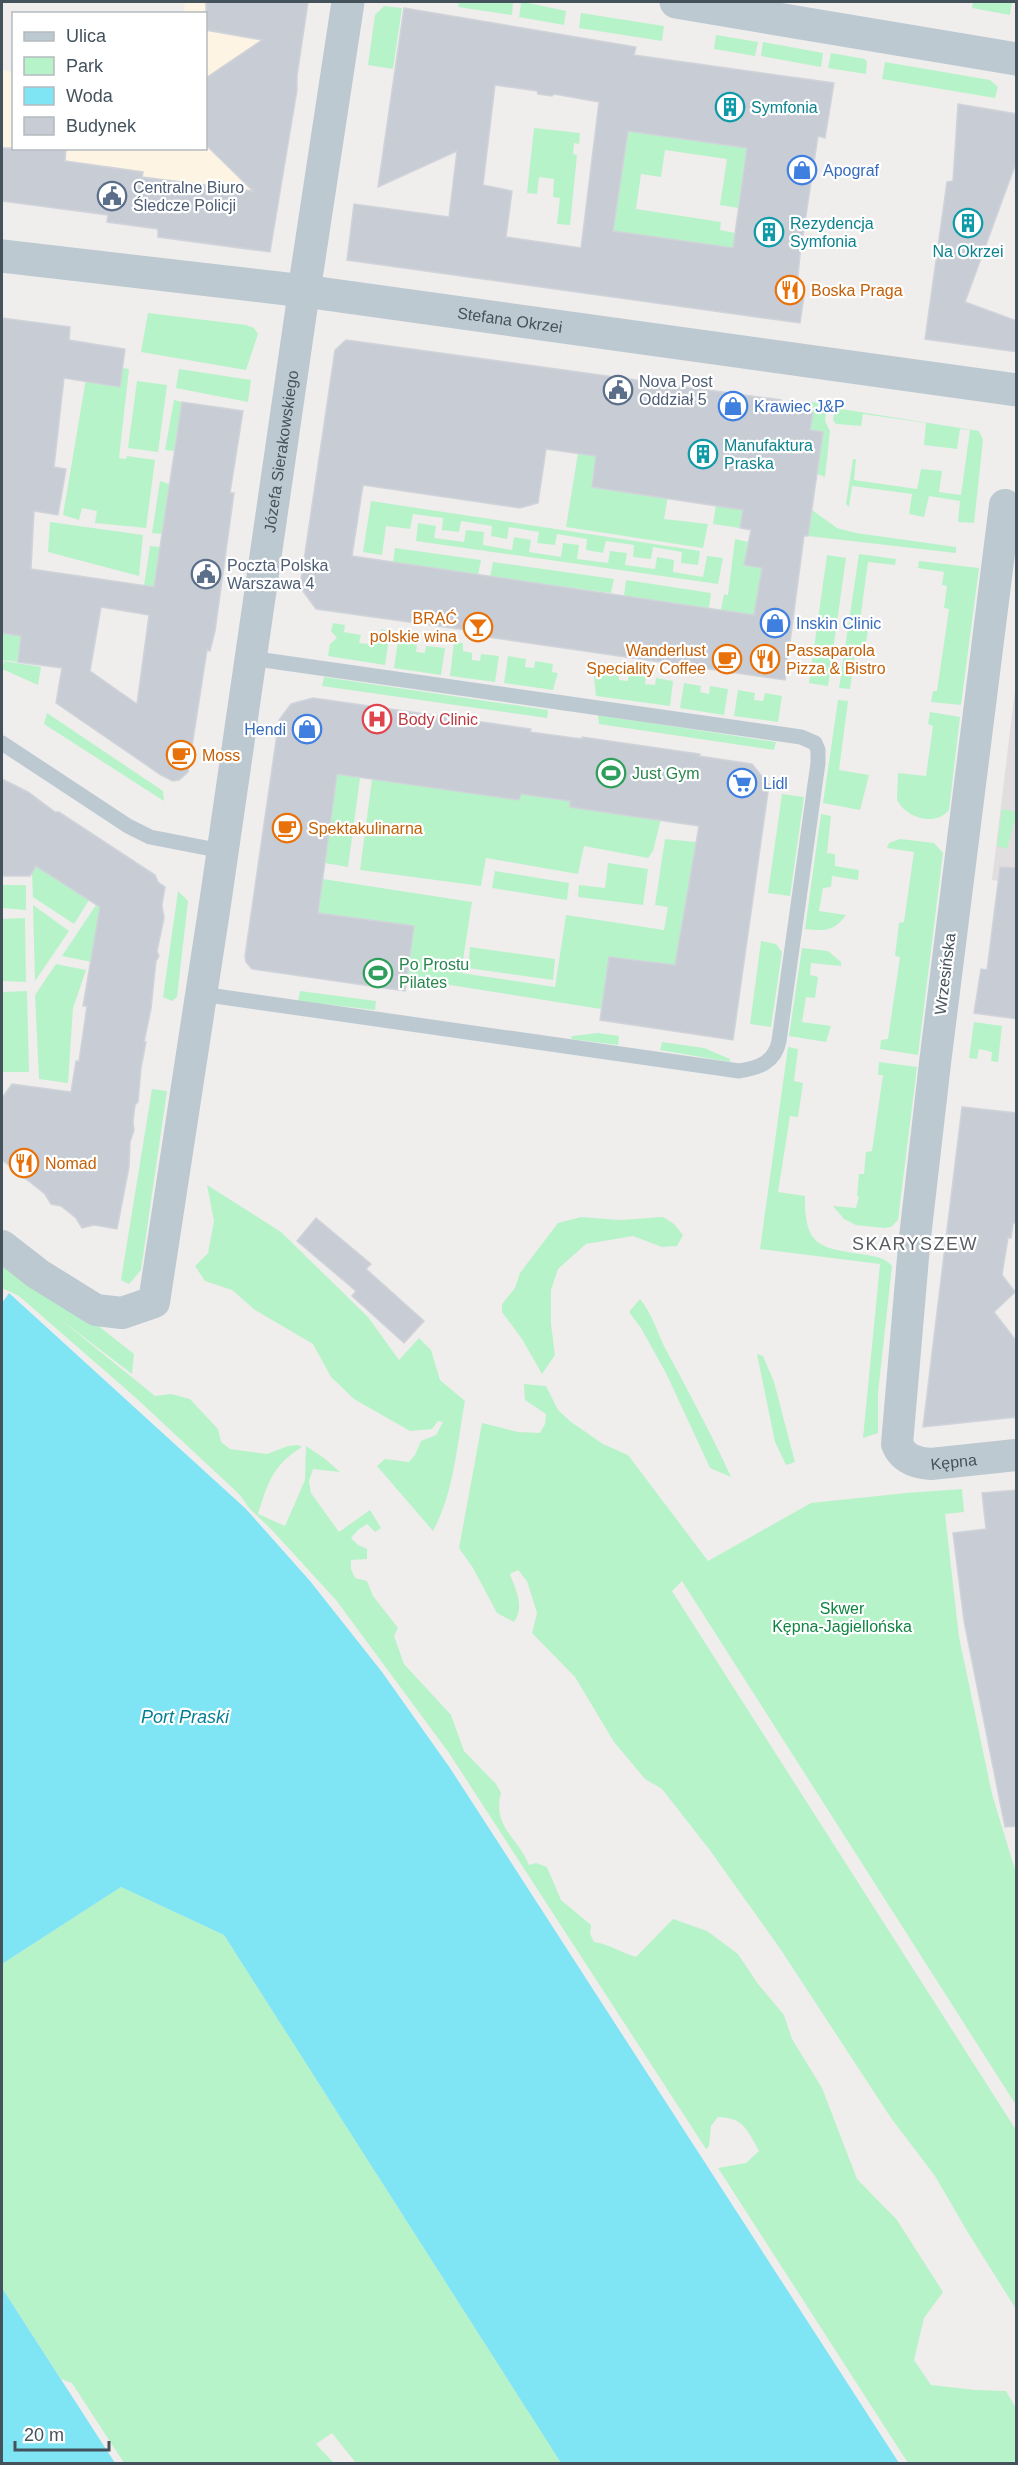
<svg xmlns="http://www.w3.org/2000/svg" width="1018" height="2465" font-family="Helvetica,sans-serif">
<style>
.commercial{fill:#fdf4e4}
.education{fill:#e1dedf}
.green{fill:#b7f3c9}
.water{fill:#7fe4f4}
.building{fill:#c8ccd4;stroke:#d0d4da;stroke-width:1.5;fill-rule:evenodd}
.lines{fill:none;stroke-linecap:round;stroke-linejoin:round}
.service{stroke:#bcc9d1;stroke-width:15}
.minor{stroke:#bcc9d1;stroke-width:32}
.tertiary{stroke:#bcc9d1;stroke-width:33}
.labels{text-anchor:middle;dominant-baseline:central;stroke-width:4.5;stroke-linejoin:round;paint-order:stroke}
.culture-label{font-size:16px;fill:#0d838f;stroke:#fff;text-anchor:start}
.shop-label{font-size:16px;fill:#366cbe;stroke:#fff;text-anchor:start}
.service-label{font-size:16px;fill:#4e5e75;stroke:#fff;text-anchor:start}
.food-label{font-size:16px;fill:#c56008;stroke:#fff;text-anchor:start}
.street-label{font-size:16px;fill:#44525c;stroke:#fff}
.health-label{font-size:16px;fill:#be3a42;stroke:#fff;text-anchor:start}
.leisure-label{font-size:16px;fill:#27864d;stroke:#fff;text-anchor:start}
.park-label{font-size:16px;fill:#0e8441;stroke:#fff}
.neighbourhood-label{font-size:18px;letter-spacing:1.5px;fill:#595e63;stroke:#fff}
.water-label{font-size:18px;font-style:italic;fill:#037f93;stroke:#fff}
</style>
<rect width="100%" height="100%" fill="#f0eded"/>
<path class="commercial" d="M185 2H308L270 252 158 237V229L107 222 108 215 2 201V70L13 72 14 148H206V14L184 13Z"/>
<path class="education" d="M1016 682V883L992 880Z"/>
<g class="green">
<path d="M459 2H513L512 15 458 7Z"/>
<path d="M524 2 566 11 564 25 519 17 521 3Z"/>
<path d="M973 2H1012L1010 15 972 8Z"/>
<path d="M384 6 402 8 393 69 368 65 375 15Z"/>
<path d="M581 13 664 26 662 41 579 28Z"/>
<path d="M716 35 758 42 755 56 714 49Z"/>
<path d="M763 42 823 53 821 67 761 56Z"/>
<path d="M831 53 865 59 867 62 866 74 828 68Z"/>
<path d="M885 62 990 80 998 87 995 98 882 79Z"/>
<path d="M534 128 580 133 579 144 574 143 573 154 577 155 570 225 557 224 560 198 553 197 554 179 539 177 537 194 527 193Z"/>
<path d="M628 131 748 140 738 208 720 205 727 159 665 150 661 177 641 174 636 209 721 222 720 230 735 233 733 248 613 231Z"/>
<path d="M148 313 246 325 254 328 258 334 246 370 141 352Z"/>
<path d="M91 349 101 364 129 369 119 458 126 459 127 456 155 460 146 528 95 523 97 511 82 508 79 520 63 515Z"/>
<path d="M179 369 251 380 248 402 176 388Z"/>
<path d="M137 381 167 385 158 452 128 448Z"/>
<path d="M174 400 182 402 174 451 165 450Z"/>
<path d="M805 401 827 404 825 421 830 431 825 477 817 474 823 432 810 430 803 411Z"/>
<path d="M835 408 979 431 983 440 974 523 958 522 960 501 929 496 924 517 909 514 912 494 852 486 849 507 846 504 853 459H856L854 480 917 489 921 469 942 471 939 492 961 495 970 430 960 429 957 449 924 445 926 423 863 414 861 426 836 424 833 420Z"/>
<path d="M578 453 596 456 592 487 669 490 664 519 708 524 703 548 566 527Z"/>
<path d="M748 476 740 528 713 524 716 504Z"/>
<path d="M160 481 169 484 162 534 152 533Z"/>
<path d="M371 501 700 551 698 565 681 563 682 552 653 547 651 559 633 557 634 545 606 541 603 553 586 550 587 539 557 534 555 545 537 543 539 532 509 527 507 539 491 536 492 526 461 521 459 532 442 530 443 518 413 514 410 529 386 526 382 555 363 552Z"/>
<path d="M812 510 837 528 856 533 956 547V553L808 536Z"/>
<path d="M50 522 143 535 139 576 48 552Z"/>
<path d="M418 523 436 526 434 538 464 542 466 530 484 532 483 545 512 550 514 537 531 540 529 552 561 557 563 543 579 545 577 559 608 563 610 551 627 553 625 565 655 569 657 557 674 560 673 572 703 577 707 556 723 558 718 584 416 541Z"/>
<path d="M735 539 748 542 744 565 762 568 754 615 721 610 724 594 728 595Z"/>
<path d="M150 546 160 547 154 587 144 586Z"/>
<path d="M395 548 481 560 478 575 393 562Z"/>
<path d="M859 554 896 559 895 565 868 562 860 621 869 623 864 656 855 654 850 689 839 688Z"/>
<path d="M827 555 846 558 828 686 809 683Z"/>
<path d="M919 561 979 568 961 705 931 702 933 691H937L949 609 944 608 947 586 942 585 944 572 918 568Z"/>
<path d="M493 562 614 579 611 593 490 577Z"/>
<path d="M626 580 711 593 709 608 624 596Z"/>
<path d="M333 623 345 625 344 632 361 635 359 643 369 644 370 636 380 638 381 629 390 631 385 665 328 656 330 644 337 638 331 631Z"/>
<path d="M2 633 21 636 18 662 2 660Z"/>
<path d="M399 634 409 635 408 643 417 645 416 652 425 653 426 646 445 648 441 675 394 668Z"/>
<path d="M454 642 463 643V651L472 653V660L480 661 481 654 499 656 495 682 450 676Z"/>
<path d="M508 656 526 659 525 667 534 668 535 661 553 664 552 672 558 673 553 690 504 683Z"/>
<path d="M4 661 41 667 38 685 2 669Z"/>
<path d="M602 670 619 673V680L628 681 629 674 646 677 645 684 655 685 656 678 673 681 670 706 596 696 594 676 601 677Z"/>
<path d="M324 677 548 710 547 718 322 686Z"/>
<path d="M684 683 701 686 700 692 709 694 710 686 728 689 724 715 680 708Z"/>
<path d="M738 690 755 693 754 700 763 701 765 693 782 696 778 722 734 716Z"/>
<path d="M838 700 848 701 839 770 869 775 860 810 823 803Z"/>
<path d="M930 712 960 717 949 810C935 827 906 818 897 800L898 773 926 776 933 726 928 724Z"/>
<path d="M47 713 163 791 164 801 44 724Z"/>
<path d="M598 715 776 742 774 750 599 724Z"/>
<path d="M337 774 360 778 348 867 325 863Z"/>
<path d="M372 779 519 800 521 794 570 801V807L661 819 653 851 648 858 584 846 578 874 486 858 481 886 360 870Z"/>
<path d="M782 794 804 797 790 896 768 893Z"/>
<path d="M1002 809 1016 812V823L1014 822 1007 849 997 846Z"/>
<path d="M821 814 831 816 827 853 835 854V866L859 870 858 880 832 876 831 887 823 888 819 911 846 915C834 932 824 931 805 929Z"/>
<path d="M665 839 696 842 675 965 609 957 601 1009 406 978 413 926 318 913 323 879 472 902 461 973 555 987 566 915 664 930 668 907 655 905Z"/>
<path d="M900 839 934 843 943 853 918 1055 880 1049 881 1040 888 1039 900 957 895 956 899 923 904 922 914 852 887 848 889 843Z"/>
<path d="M608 863 648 869 643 905 578 897 579 885 605 888Z"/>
<path d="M37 866 89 900 74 924 33 897 32 872Z"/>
<path d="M495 871 569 883 567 900 492 888Z"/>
<path d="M2 885H26V910L2 908Z"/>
<path d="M178 891 188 901 177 997 172 1001 163 997Z"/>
<path d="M33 905 69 931 35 981Z"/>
<path d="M96 905 100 907 92 962 62 956Z"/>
<path d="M25 918 26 982 3 981 2 919Z"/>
<path d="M761 941 776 944 782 952 771 1027 750 1024Z"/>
<path d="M470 947 555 959 553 980 468 968Z"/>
<path d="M802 948 828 951 841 962V966L811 963 810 975 818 977 815 998 806 997 802 1022 831 1026 826 1042 789 1036Z"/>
<path d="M56 964 86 970 73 1008 68 1083 39 1079 35 995Z"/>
<path d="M27 991 29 1072H2L3 992Z"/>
<path d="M300 991 376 1001 375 1010 298 1001Z"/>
<path d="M974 1022 1002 1026 998 1062 991 1061 992 1052 979 1049 977 1059 969 1058Z"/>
<path d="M598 1033 619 1036 618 1045 571 1039 572 1036Z"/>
<path d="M662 1042 704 1048 730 1059V1062L660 1050Z"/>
<path d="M788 1047 798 1049 794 1081 803 1083 798 1117 790 1116 778 1192 805 1196C804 1249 822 1248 867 1255 878 1257 885 1258 892 1266L878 1393V1433L863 1438 880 1264 760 1249Z"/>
<path d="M879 1062 917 1067 898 1220 891 1227 884 1228 856 1225 844 1219 833 1206 856 1208 859 1197 857 1196 859 1174H864L866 1152 872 1151 883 1075H878Z"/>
<path d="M152 1089 167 1091 141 1270 129 1284 121 1280Z"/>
<path d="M207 1185 281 1232 368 1317 399 1360 419 1338 431 1350 440 1380 465 1401C457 1444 454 1493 433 1531L377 1466 385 1459 409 1462 415 1455 421 1441 436 1435 443 1422 438 1421 432 1429 410 1431 354 1399 331 1377 313 1344 255 1310 232 1290 205 1281 195 1266 208 1253 214 1221Z"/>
<path d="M581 1217 620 1220 663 1217 674 1224 683 1235 677 1246 662 1247 633 1236 586 1244 558 1269 551 1290V1324L555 1355 542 1374 522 1339 502 1312V1304L515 1288 520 1273 558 1223Z"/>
<path d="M2 1262 26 1269 134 1354 132 1374 60 1319 155 1396 171 1394 190 1399 218 1429 221 1442 230 1449 267 1454 288 1446 298 1445 302 1447C273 1465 268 1482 258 1514L285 1526 305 1480 306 1446 324 1458 340 1472 313 1469 309 1481 311 1493 339 1532 370 1510 381 1528 375 1532 367 1524 358 1530 351 1538 358 1545 367 1549V1559L351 1560V1569L355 1578 367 1581 373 1596 398 1628 394 1636 404 1664 451 1715 464 1751 496 1784 501 1793C492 1827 518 1837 529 1865L536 1863 547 1867 561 1900 591 1925 590 1934 594 1942C609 1944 622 1953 636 1957L673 1919 707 1931 738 1954 758 1984 784 2015 792 2039 822 2088 857 2179 897 2220 943 2292 924 2318 914 2360 931 2385 976 2390 1006 2391 1016 2408V2463H908L718 2168 746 2163 759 2151C748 2131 743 2117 718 2117L711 2126 709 2146 706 2149 449 1753 336 1600 271 1529 250 1509 239 1494 136 1398 19 1296 2 1288Z"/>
<path d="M640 1299C653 1315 656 1330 665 1348 688 1391 711 1433 731 1477L710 1468 666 1373 641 1328 629 1312Z"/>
<path d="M757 1354 763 1356 774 1382 795 1462 786 1465 775 1442Z"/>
<path d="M524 1384 546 1386 558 1410 571 1422 603 1444 628 1455 708 1561 811 1503 906 1493 962 1489 964 1512 945 1514 959 1637 992 1794 1016 1873V2105L682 1581 672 1591 1016 2130V2309L967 2231 935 2176 891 2118 779 1947 709 1849 662 1789 645 1779 614 1742 575 1677 532 1633 537 1613 527 1581 518 1570 510 1574C516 1591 525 1606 514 1622L497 1613 473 1568 459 1548 482 1423 518 1432 540 1433 545 1424 546 1414 525 1400Z"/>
<path d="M121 1887 224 1935 561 2463H356L332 2433 316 2444 334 2463H124L72 2383 61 2379 2 2288V1964Z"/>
</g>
<g class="water">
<path d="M9 1293 246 1509 310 1581 382 1672 450 1768 899 2463H561L224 1935 121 1887 2 1964V1303Z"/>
<path d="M2 2288 115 2463H2Z"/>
</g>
<g class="building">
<path d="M206 2H308L297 76V90L270 252 158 237V229L107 222 108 215 2 201V148H66L65 161 143 172 142 177 253 191 206 145V78L262 40 206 30Z"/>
<path d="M404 8 636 47 634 55 834 83 825 138 818 136 800 255 796 295 804 296 800 323 347 260 354 204 449 217 457 151 378 187ZM495 85 537 91 538 94 552 96 554 94 599 102 581 248 506 237 512 191 483 185ZM628 131 747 148 733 248 613 231Z"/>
<path d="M958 104 1017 114V160L965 302 1017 321V352L925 339 947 182 953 181Z"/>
<path d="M2 318 70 327 69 340 125 349 120 387 64 378 54 467 66 469 58 515 34 511 31 569 154 587 182 402 243 411 230 493H234L215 631 210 651 207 650 188 772 179 780 173 781 161 775 56 703 62 668 18 662 21 636 2 633ZM101 607 149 615 137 704 90 671Z"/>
<path d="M346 340 781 400 780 407 813 413 810 430 823 432 808 536H804L785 680 487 637 488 633 316 609 300 587 335 350ZM546 449 596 456 592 487 743 510 740 528 751 530 744 565 762 568 754 615 352 556 363 485 520 508 538 503Z"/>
<path d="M313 698 531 729 530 732 582 739V737L700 754 699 756 752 764 769 785 733 1040 600 1020 609 957 675 965 699 826 570 807V801L521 794 519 800 337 774 318 913 414 926 405 991 252 969 246 962 245 956 279 720 291 704Z"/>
<path d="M2 779 28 792 55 812H59L155 875 158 882 165 887 162 905 164 918 157 951 159 956 156 961 151 1009 144 1042H146L141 1068 138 1102 135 1105 133 1122 134 1130 130 1142 129 1167 117 1229 94 1225 82 1228 76 1218 61 1206 51 1204 45 1194 2 1160V1098L12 1084 71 1092 76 1061H79L87 1006H83L100 907 36 866 30 876H2Z"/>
<path d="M1000 867 1017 868V1019L974 1013 981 969 987 970Z"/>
<path d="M962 1107 1017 1113V1221L1013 1224 1011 1238H1008L1002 1275 1015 1292 994 1312 1017 1342V1417L923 1427Z"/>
<path d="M316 1218 371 1264 366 1269 424 1321 404 1343 352 1296 356 1291 297 1241Z"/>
<path d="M1017 1490V1826L1005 1827 964 1621 953 1533 986 1529 982 1493Z"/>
</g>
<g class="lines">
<g class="service">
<path d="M2 743 128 826 150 837 222 851"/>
<path d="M201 994 739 1071C759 1068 775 1062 779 1041L818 763V750L815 743 801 737 250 658"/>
</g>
<g class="minor">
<path id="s1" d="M1005 505 935 1063 914 1246 897 1444C903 1459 916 1463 931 1464L1016 1455"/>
<path id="s2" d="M2 1246 38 1274 96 1310 122 1313 154 1302 215 904 304 291"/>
</g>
<g class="tertiary">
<path d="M676 2 1016 59"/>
<path id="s3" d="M2 256 304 291 1016 390"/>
<path d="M304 291 348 2"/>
</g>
</g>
<defs>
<g id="building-ring" transform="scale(1.5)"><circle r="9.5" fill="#fff" stroke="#0f9aa8" stroke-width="1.5"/><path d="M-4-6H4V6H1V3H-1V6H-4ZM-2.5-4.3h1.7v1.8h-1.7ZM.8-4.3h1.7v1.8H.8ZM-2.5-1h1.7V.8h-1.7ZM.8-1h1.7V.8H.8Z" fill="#0f9aa8"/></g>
<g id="shop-ring" transform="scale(1.5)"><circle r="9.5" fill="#fff" stroke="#3f7fe0" stroke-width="1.5"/><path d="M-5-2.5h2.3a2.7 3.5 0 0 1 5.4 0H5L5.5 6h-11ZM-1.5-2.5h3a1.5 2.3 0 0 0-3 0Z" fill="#3f7fe0"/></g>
<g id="civic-ring" transform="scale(1.5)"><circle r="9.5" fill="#fff" stroke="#5c6f8a" stroke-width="1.5"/><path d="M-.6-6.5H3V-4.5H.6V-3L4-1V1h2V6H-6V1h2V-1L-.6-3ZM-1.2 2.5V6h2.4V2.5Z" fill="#5c6f8a"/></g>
<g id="restaurant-ring" transform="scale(1.5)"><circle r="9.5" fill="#fff" stroke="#e8710a" stroke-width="1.5"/><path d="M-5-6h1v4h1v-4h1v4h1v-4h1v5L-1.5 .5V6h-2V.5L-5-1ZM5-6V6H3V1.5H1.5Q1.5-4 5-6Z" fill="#e8710a"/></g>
<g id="bar-ring" transform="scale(1.5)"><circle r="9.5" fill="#fff" stroke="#e8710a" stroke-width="1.5"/><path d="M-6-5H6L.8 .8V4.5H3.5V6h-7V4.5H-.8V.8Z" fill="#e8710a"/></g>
<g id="cafe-ring" transform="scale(1.5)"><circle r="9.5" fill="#fff" stroke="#e8710a" stroke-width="1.5"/><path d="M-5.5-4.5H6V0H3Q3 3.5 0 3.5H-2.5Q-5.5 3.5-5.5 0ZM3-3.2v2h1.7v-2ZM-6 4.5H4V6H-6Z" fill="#e8710a"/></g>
<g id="hospital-ring" transform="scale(1.5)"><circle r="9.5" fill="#fff" stroke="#e0444e" stroke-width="1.5"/><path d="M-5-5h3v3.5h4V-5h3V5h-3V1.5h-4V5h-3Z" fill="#e0444e"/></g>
<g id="stadium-ring" transform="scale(1.5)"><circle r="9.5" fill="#fff" stroke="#2e9e5b" stroke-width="1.5"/><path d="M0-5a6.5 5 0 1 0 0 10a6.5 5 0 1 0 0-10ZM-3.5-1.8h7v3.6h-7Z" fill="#2e9e5b"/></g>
<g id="supermarket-ring" transform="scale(1.5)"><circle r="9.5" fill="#fff" stroke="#3f7fe0" stroke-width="1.5"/><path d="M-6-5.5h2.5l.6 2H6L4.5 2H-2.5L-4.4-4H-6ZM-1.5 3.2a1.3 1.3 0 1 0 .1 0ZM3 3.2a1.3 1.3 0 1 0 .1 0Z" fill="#3f7fe0"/></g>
</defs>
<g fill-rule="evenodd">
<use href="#building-ring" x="730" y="107"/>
<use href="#shop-ring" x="802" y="170"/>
<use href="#civic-ring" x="112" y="196"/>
<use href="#building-ring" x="968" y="223"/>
<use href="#building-ring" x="769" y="232"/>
<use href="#restaurant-ring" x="790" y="290"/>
<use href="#civic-ring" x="618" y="390"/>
<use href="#shop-ring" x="733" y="406"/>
<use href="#building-ring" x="703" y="454"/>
<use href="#civic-ring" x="206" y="574"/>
<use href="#shop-ring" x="775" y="623"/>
<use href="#bar-ring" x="478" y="627"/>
<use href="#cafe-ring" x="727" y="659"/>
<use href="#restaurant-ring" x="765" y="659"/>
<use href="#hospital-ring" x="377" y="719"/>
<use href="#shop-ring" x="307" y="729"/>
<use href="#cafe-ring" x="181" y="755"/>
<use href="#stadium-ring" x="611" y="773"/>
<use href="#supermarket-ring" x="742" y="783"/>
<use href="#cafe-ring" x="287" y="828"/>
<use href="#stadium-ring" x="378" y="973"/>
<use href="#restaurant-ring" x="24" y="1163"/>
</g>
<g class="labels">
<g class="culture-label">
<text x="751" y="107">Symfonia</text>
<text x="790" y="223">Rezydencja<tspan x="790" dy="18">Symfonia</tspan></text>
<text x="968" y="251" text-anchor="middle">Na Okrzei</text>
<text x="724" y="445">Manufaktura<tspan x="724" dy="18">Praska</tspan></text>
</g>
<g class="shop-label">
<text x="823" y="170">Apograf</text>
<text x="754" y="406">Krawiec J&amp;P</text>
<text x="796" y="623">Inskin Clinic</text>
<text x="286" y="729" text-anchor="end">Hendi</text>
<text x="763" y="783">Lidl</text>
</g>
<g class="service-label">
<text x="133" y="187">Centralne Biuro<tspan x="133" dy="18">Śledcze Policji</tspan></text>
<text x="639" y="381">Nova Post<tspan x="639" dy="18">Oddział 5</tspan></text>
<text x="227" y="565">Poczta Polska<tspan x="227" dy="18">Warszawa 4</tspan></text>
</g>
<g class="food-label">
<text x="811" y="290">Boska Praga</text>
<text x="457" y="618" text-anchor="end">BRAĆ<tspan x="457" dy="18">polskie wina</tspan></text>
<text x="706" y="650" text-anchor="end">Wanderlust<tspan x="706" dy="18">Speciality Coffee</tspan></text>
<text x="786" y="650">Passaparola<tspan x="786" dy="18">Pizza &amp; Bistro</tspan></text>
<text x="202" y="755">Moss</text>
<text x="308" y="828">Spektakulinarna</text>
<text x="45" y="1163">Nomad</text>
</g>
<g class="street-label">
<text stroke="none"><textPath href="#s3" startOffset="512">Stefana Okrzei</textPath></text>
<text stroke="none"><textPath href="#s2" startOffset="1034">Józefa Sierakowskiego</textPath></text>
<text transform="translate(945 974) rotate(-83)">Wrzesińska</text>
<text stroke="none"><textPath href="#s1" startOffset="1010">Kępna</textPath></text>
</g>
<g class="health-label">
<text x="398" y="719">Body Clinic</text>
</g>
<g class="leisure-label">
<text x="632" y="773">Just Gym</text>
<text x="399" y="964">Po Prostu<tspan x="399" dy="18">Pilates</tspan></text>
</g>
<g class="park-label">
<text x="842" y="1608">Skwer<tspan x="842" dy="18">Kępna-Jagiellońska</tspan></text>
</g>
<g class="neighbourhood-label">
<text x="915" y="1244">SKARYSZEW</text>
</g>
<g class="water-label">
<text x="185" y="1717">Port Praski</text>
</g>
</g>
<rect width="1018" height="2465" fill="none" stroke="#44525c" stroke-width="6"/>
<rect x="12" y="12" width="195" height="138" fill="#ffffff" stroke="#b4babe" stroke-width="1.5"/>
<rect x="24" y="32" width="30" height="9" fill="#bcc9d1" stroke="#b4babe" stroke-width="1.5"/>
<text x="66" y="42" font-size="18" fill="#44525c">Ulica</text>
<rect x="24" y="57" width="30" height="18" fill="#b7f3c9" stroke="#b4babe" stroke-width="1.5"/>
<text x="66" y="72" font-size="18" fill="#44525c">Park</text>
<rect x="24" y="87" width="30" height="18" fill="#7fe4f4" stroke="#b4babe" stroke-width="1.5"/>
<text x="66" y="102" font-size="18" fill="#44525c">Woda</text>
<rect x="24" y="117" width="30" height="18" fill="#c8ccd4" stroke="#b4babe" stroke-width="1.5"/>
<text x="66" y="132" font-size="18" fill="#44525c">Budynek</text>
<path d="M15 2441v9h94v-9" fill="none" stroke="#44525c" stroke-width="3"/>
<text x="24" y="2441" font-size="18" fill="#44525c" stroke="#ffffff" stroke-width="4.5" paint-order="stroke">20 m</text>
</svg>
